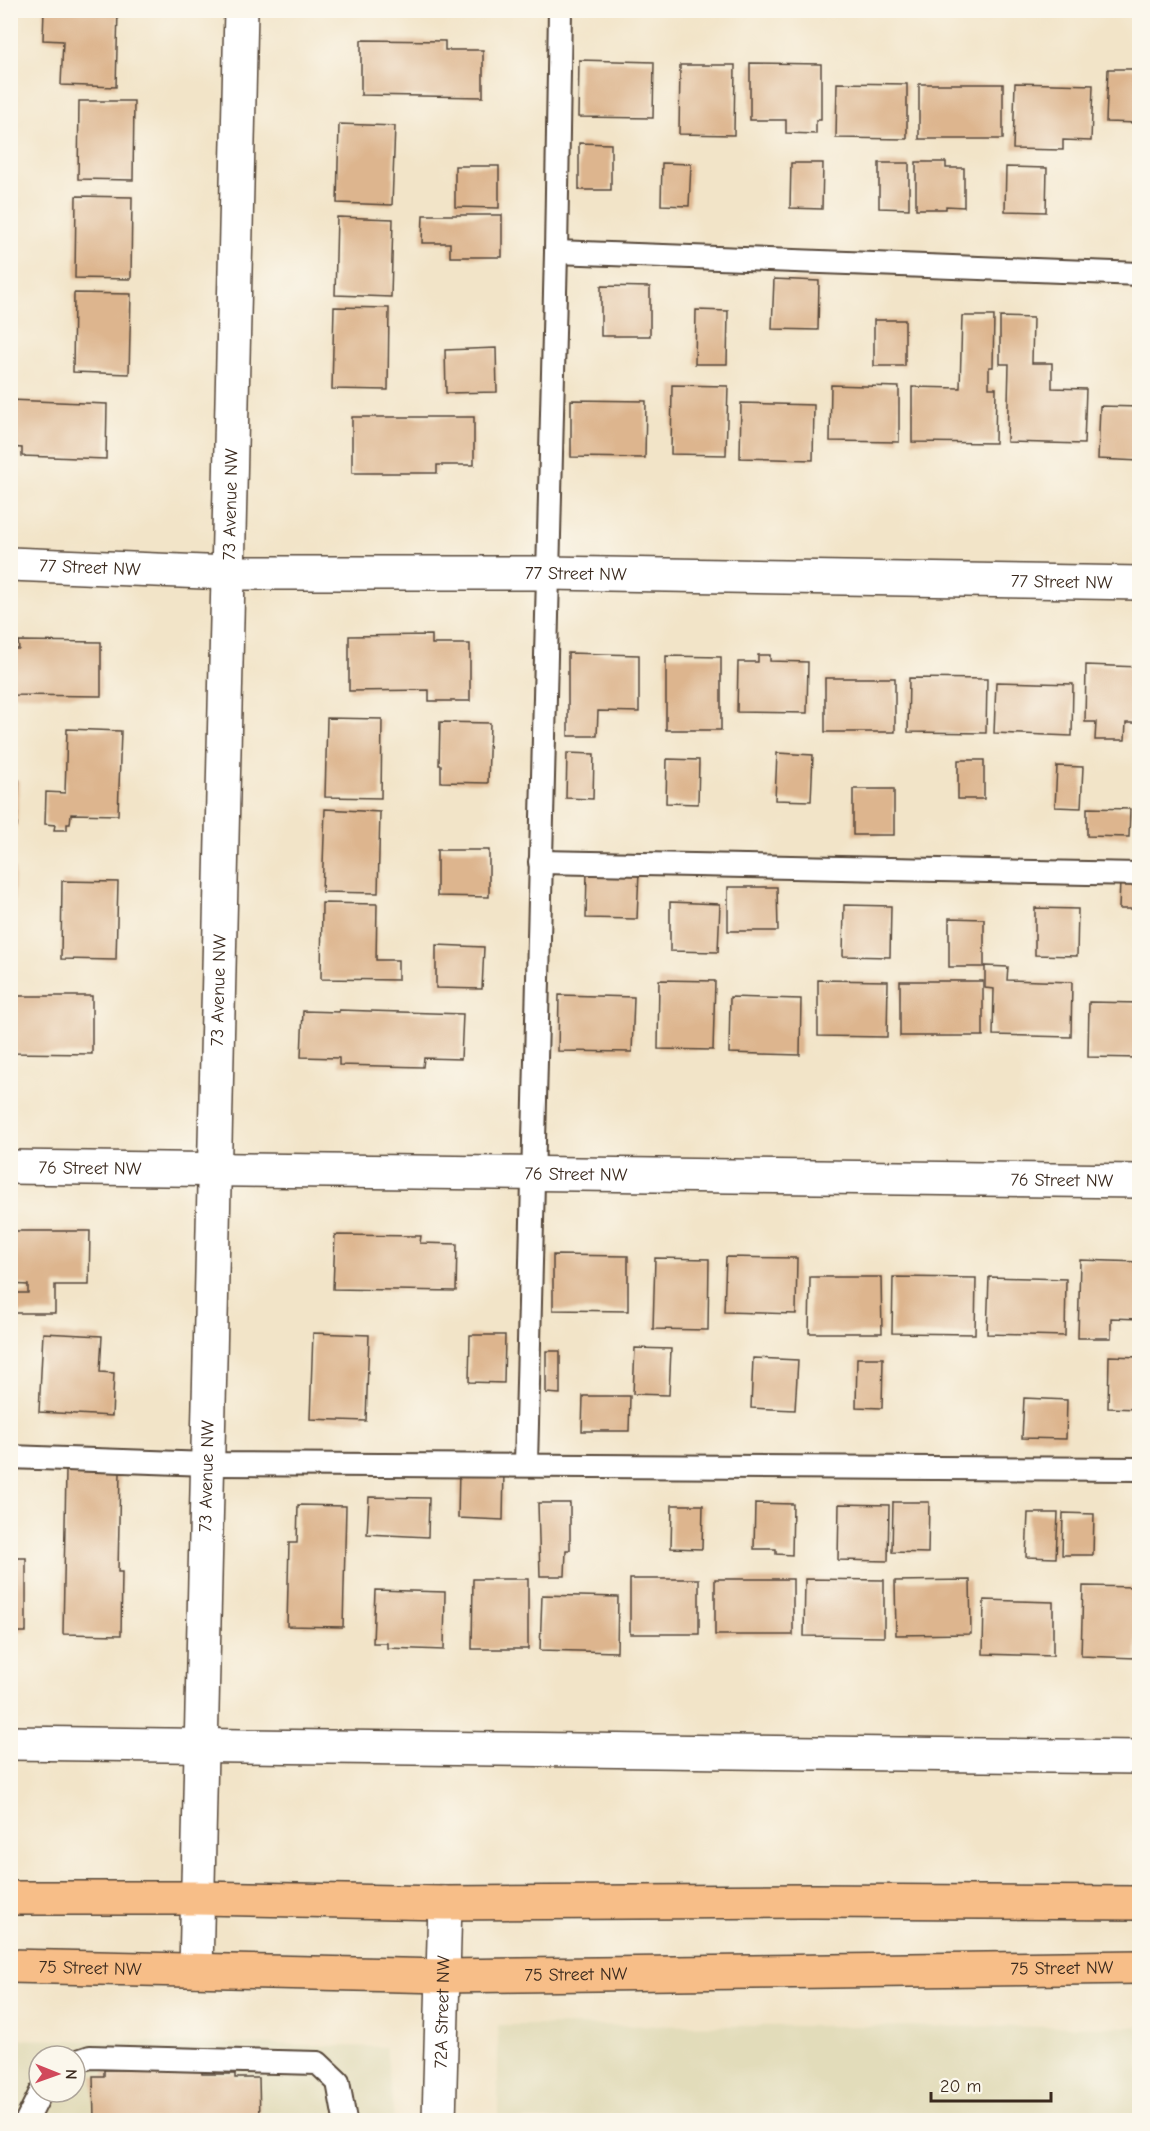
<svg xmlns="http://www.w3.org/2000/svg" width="1150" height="2131" font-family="'Comic Neue',sans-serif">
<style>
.built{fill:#e2dcba;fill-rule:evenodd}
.building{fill:#ddb58e}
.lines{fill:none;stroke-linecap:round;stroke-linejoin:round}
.service-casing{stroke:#564638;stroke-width:26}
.minor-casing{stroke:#564638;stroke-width:36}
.tertiary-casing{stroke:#564638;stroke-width:36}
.primary-casing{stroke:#564638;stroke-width:36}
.service{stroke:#fff;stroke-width:22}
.minor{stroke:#fff;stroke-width:33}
.tertiary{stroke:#fff;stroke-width:33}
.primary{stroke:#f7be88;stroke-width:33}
.labels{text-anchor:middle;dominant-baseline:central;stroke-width:5;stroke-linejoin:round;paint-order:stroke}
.street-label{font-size:18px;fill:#3b2a1e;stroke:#fbf7ec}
</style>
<rect width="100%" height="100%" fill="#fbf7ec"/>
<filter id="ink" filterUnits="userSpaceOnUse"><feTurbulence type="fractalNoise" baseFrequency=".0167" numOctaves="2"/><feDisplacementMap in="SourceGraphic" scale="12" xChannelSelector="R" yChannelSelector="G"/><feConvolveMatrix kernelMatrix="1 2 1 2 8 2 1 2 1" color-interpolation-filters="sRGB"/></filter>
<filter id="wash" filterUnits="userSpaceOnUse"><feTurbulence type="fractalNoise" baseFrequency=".008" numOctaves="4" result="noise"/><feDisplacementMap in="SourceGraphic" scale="24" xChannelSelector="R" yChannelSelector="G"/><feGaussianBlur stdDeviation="1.35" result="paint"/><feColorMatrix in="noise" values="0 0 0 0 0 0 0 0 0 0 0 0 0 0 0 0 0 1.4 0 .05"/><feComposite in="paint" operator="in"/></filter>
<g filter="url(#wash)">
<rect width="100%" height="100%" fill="#f2e4c8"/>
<g class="built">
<path d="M498 2025 1139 2027V2120H498Z"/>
<path d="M11 2039 386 2047 394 2120H11ZM39 2056H75V2092H39Z"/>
</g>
<g id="blocks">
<g class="building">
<path d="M44 10H118L116 87 61 85 63 41 43 40Z"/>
<path d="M361 40 445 41V50H483V97L361 95Z"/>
<path d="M579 60 654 62 653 118 578 117Z"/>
<path d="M750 63 821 64V120H816V134L786 133V120H750Z"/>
<path d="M680 65H735L734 135 679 134Z"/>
<path d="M1108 69H1140V123L1106 122Z"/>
<path d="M837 83 907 84V139L836 138Z"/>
<path d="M1015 83 1093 85 1091 141 1063 140V150L1013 149Z"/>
<rect x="919" y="84" width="84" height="55"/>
<path d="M79 101H134L133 180 78 179Z"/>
<path d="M339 124 395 126 392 205 337 203Z"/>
<path d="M579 143 611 144V190H579Z"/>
<rect x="1137" y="159" width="3" height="48"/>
<path d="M916 162H946V168H964V207L946 206V209H916Z"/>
<path d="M662 163 691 164 689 206 661 205Z"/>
<path d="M791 163H823L822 209 790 208Z"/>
<path d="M879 163H909V209L879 208Z"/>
<path d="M455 166H499V208L455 207Z"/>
<path d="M1006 167 1047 168 1046 212 1005 211Z"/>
<path d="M76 196 132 197 131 279 75 278Z"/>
<path d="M423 215H502V257H450V243H422Z"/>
<path d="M337 217 393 219 391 297 335 295Z"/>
<path d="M774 279 819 281 818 330 772 329Z"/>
<path d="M601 286 650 287V336H601Z"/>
<path d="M74 293 131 294 129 374 73 372Z"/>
<path d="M334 307 389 308 388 390 332 389Z"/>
<path d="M696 310 728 311 727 364H695Z"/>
<path d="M962 316H994L993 367H989V388H996L995 443 912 442V387L960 388Z"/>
<path d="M1000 317 1033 318 1032 363H1052V388L1086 389 1084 444 1007 442 1009 364H1000Z"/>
<rect x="874" y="320" width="31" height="46"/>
<path d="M496 348 497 392 446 393 445 350Z"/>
<path d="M672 385 728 386 726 455 671 454Z"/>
<path d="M831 385 899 387V442L830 441Z"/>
<path d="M10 400 107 404 106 459 22 456V448L10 447Z"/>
<path d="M571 400 646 401 645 458 571 457Z"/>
<path d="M741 403 814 405 813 460 740 458Z"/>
<path d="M1100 406 1140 407V461L1098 459Z"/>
<path d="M352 417H474V465H437V473H352Z"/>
<path d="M432 635V644H470V701H429V690L349 691V636Z"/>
<path d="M18 641 101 642V696L10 695V649H19Z"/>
<path d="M568 653 639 655V712L598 711 597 736H568Z"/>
<path d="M758 655H770V661L808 662 807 713 737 712 738 662H758Z"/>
<path d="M666 656 721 657V730H666Z"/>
<path d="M1086 665 1140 667V723H1126L1125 740H1095L1096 722H1085Z"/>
<rect x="825" y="678" width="70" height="54"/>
<path d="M909 678 987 679 986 733 908 732Z"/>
<path d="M996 682 1073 684 1072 736 994 733Z"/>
<path d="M327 718 382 719 381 798 325 797Z"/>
<path d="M440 722 490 723 488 783 441 782V765H439Z"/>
<path d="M67 729 121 731 118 815 71 814 70 824H67V830H54L55 825 45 824 46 792 65 793Z"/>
<path d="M567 753 594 754 593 799 566 798Z"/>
<path d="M777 753 813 755 811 801 775 800Z"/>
<path d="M667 759 699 760 698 804 666 803Z"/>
<rect x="958" y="760" width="26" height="39"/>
<path d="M1057 766 1083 767 1081 808 1055 807Z"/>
<path d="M10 780H19L17 827H10Z"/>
<rect x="853" y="789" width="41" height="46"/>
<path d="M1087 808 1130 809 1129 837 1087 836Z"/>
<path d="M325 809 380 812 378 893 322 892Z"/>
<path d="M437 850H489V897L437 896Z"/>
<path d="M10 868 15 869 14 902H10Z"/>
<path d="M587 870 639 871 637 919 586 918Z"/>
<path d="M1120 880H1140V909H1119Z"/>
<path d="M62 881 118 882 116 960 61 959Z"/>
<path d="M728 887H777L778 931H728Z"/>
<path d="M670 902 720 904 718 952 670 951Z"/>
<path d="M322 903 377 904 376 960H398V980L321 979Z"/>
<path d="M844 905 891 906 890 957 843 956Z"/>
<path d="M1035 908 1078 909 1077 956 1035 955Z"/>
<path d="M949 918 984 919V967H949Z"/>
<path d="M436 945 484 947 482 989 436 988Z"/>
<path d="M985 966 1008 967 1007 980 1072 982 1071 1037 993 1035 994 989 985 988Z"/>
<path d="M659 980 715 981 713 1050 658 1049Z"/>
<path d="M818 980 888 981 887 1037 818 1036Z"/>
<rect x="900" y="981" width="83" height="55"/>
<path d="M559 995 634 997 632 1052 558 1051Z"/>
<path d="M10 996H92V1054L10 1053Z"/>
<path d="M730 997 801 999 800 1055 729 1053Z"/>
<path d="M1089 1002 1140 1003V1058L1088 1057Z"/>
<path d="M339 1010 463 1014 461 1059 424 1058 423 1067 339 1065V1058L301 1057 303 1011 339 1012Z"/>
<path d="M10 1231H90L89 1285H55V1313H11L12 1293H28V1285L10 1284Z"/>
<path d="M335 1235 421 1236 420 1243 457 1244 456 1291 333 1289Z"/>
<path d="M553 1255 628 1256V1311L553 1310Z"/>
<path d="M726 1257 797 1258 796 1314 724 1312Z"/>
<path d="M655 1258 709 1259 708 1330 653 1329Z"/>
<path d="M1080 1260 1140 1262V1319L1111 1318V1338H1078Z"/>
<path d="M810 1277H881L882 1333H809Z"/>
<path d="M893 1277 976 1278 975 1334 892 1333Z"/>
<path d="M989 1277 1066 1279 1065 1336 987 1334Z"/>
<path d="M43 1333 102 1336 100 1372 114 1373 112 1416 39 1412Z"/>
<path d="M313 1333 369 1335 366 1421 310 1419Z"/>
<path d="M470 1335H505L504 1383 469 1382Z"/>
<path d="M635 1348 671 1349 669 1395 633 1394Z"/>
<path d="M546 1351H560V1394L546 1393Z"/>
<path d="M1109 1356 1140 1357V1409L1108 1408Z"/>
<path d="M753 1358 798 1360 795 1410 751 1408Z"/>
<path d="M857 1358H883L882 1408 856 1407Z"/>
<path d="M583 1396H630L629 1431H582Z"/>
<path d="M1024 1398 1067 1400 1066 1439 1022 1438Z"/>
<path d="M459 1468 504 1470 503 1520 458 1518Z"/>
<path d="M66 1471 120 1472 118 1572H122L121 1635 63 1634Z"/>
<path d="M369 1497 429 1498 428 1537 367 1534Z"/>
<path d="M893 1502H929L928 1553 892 1552Z"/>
<path d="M538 1503H570V1550H566L565 1576H540Z"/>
<path d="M755 1503 793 1504 792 1555 776 1554V1549H754Z"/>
<path d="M839 1504 889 1505 888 1561 838 1560Z"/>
<path d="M298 1505 346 1506 343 1627 287 1626 289 1543H297Z"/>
<path d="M672 1505H703L702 1549 671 1548Z"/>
<path d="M1028 1513H1058L1056 1558 1026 1557Z"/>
<path d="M1063 1513 1094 1514 1093 1555H1062Z"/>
<rect x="10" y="1558" width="16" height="74"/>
<path d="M473 1579H528V1649H472Z"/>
<rect x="630" y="1579" width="69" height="55"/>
<rect x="715" y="1579" width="78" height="56"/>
<path d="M805 1579 884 1580V1637L804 1636Z"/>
<path d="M970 1580 971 1634 896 1635 895 1581Z"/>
<path d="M1083 1586 1138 1587 1136 1658 1081 1656Z"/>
<path d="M375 1590 445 1592 444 1650 387 1648V1643H373Z"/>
<path d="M542 1595 618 1597 617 1652 540 1650Z"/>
<path d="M984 1600 1053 1602V1656L983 1654Z"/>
<path d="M201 2069 202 2074H235V2078H259L260 2120H94L93 2076H104V2070Z"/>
</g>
</g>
</g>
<g filter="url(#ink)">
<use href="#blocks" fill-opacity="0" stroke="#564638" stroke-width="1.5"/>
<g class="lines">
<g class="service-casing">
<g id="service">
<path d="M556 252 1140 274"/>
<path d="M540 862 1140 874"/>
<path d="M10 1457 208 1464 1140 1469"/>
<path d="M526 1464 556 252 560 10"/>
<path d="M75 2062 90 2057 318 2063 338 2082 345 2120"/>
<path d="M27 2120 41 2092"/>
</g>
</g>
<g class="minor-casing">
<g id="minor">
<path id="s1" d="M10 564 229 573H548L1140 583"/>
<path id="s2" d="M10 1167 1140 1181"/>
<path d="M10 1743 1140 1757"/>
<path id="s3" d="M439 2120 445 1903"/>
</g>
</g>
<g class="tertiary-casing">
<g id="tertiary">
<path id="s4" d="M196 1970C208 1317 228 664 241 10"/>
</g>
</g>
<g class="primary-casing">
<g id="primary">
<path d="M10 1898H198L445 1903 813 1901 1140 1903"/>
<path id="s5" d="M10 1966 444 1976 1140 1967"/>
</g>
</g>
<use href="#service" class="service"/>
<use href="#minor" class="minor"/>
<use href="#tertiary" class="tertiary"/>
<use href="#primary" class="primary"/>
</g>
</g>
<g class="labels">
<g class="street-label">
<text stroke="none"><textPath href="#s4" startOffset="1466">73 Avenue NW</textPath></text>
<text stroke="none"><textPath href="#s1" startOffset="80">77 Street NW</textPath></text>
<text stroke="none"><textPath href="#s1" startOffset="566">77 Street NW</textPath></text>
<text stroke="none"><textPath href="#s1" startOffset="1052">77 Street NW</textPath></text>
<text stroke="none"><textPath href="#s4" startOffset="980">73 Avenue NW</textPath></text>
<text stroke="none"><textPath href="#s2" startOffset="80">76 Street NW</textPath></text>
<text stroke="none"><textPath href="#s2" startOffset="566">76 Street NW</textPath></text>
<text stroke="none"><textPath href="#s2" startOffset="1052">76 Street NW</textPath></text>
<text stroke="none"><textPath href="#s4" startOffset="494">73 Avenue NW</textPath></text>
<text stroke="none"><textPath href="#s5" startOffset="80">75 Street NW</textPath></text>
<text stroke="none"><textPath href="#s5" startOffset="1052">75 Street NW</textPath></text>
<text stroke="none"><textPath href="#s5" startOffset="566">75 Street NW</textPath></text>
<text stroke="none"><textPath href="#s3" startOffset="108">72A Street NW</textPath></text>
</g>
</g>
<rect width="1150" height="2131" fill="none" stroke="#fbf7ec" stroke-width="36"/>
<g transform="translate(57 2074) rotate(91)"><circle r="28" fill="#fbf7ec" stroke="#aea59a" stroke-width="1.5"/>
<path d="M0-4.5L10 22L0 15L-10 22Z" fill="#d1495b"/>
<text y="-9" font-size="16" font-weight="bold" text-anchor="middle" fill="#3b2a1e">N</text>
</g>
<path d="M931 2092v9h120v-9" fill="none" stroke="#3b2a1e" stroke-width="3"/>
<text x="940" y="2092" font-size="18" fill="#3b2a1e" stroke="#fbf7ec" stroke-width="4.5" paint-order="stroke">20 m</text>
</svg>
